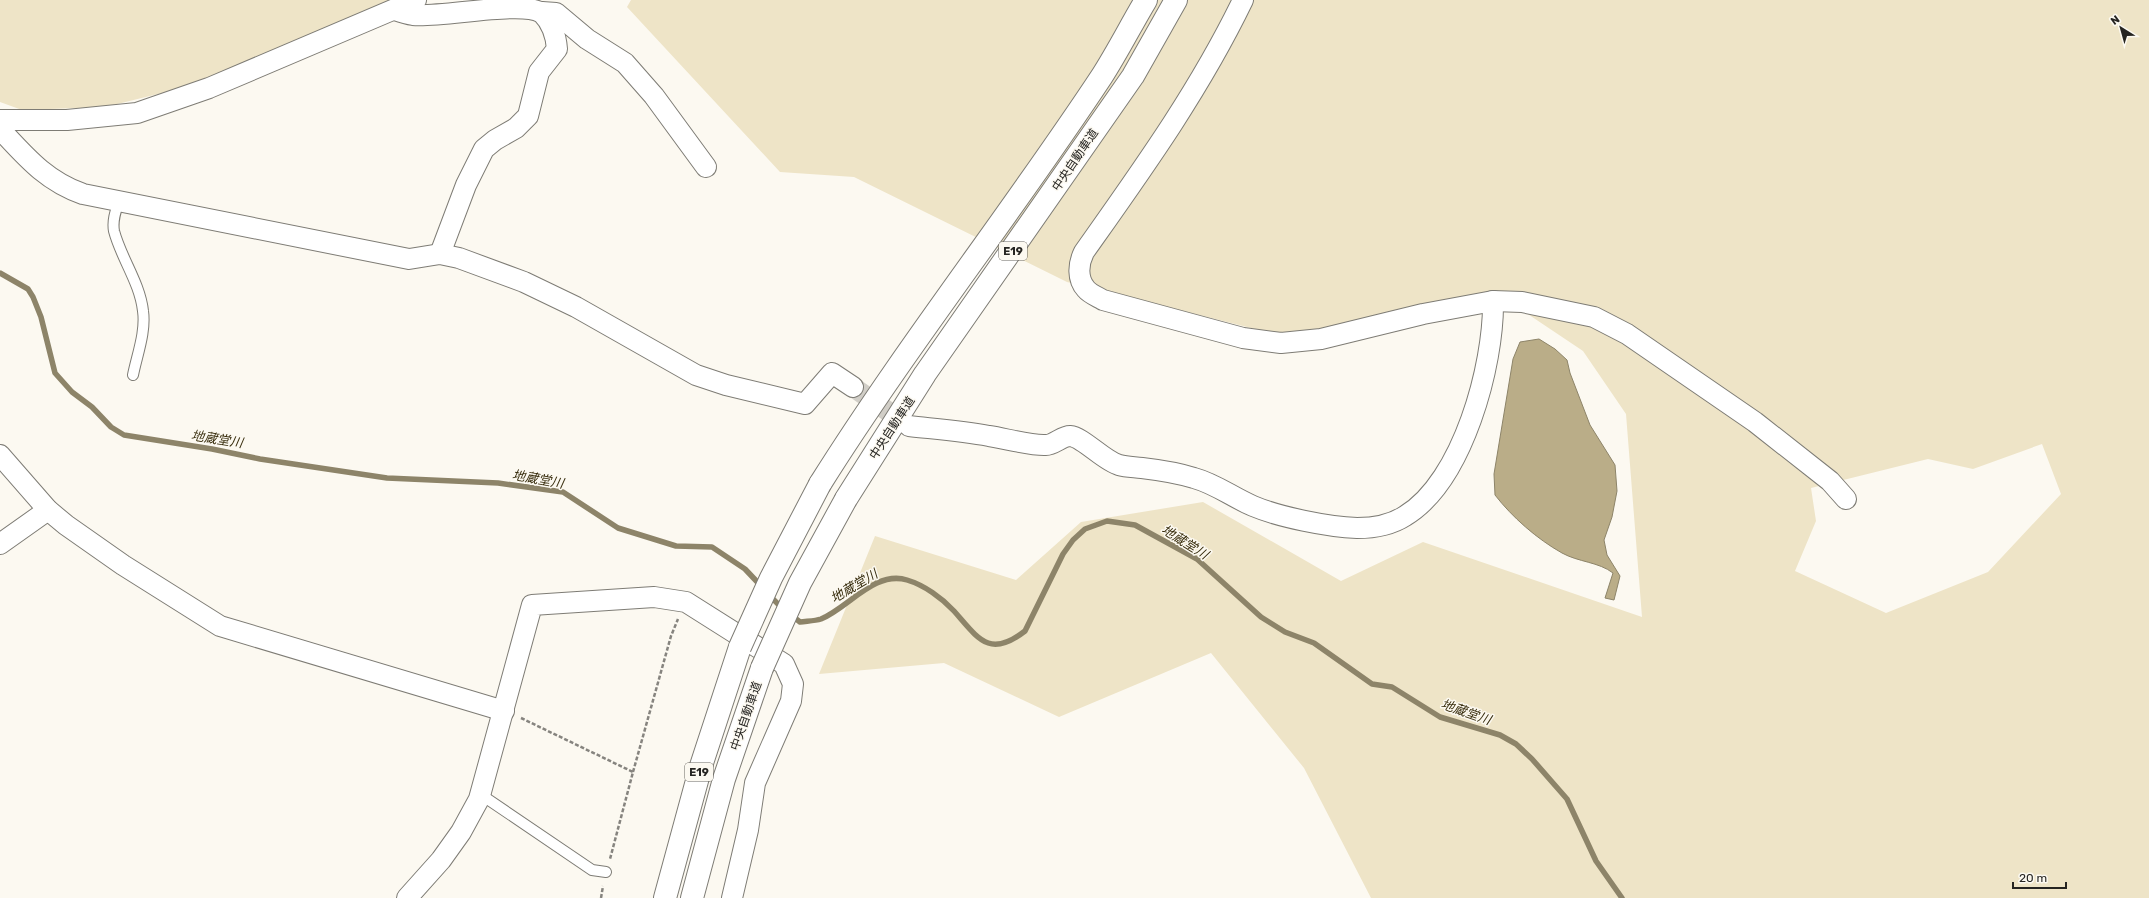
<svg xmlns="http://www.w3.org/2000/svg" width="2149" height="898" font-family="Rubik,'Noto Sans JP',sans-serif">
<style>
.green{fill:#eee4c7;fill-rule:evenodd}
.water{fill:#baad88;stroke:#8d8469}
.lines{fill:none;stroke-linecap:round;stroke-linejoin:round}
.stream{stroke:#8d8469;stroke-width:5.5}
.minor-tunnel{stroke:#d1cec7;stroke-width:20;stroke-dasharray:20 10;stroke-linecap:butt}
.service-casing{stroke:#7e7c75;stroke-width:12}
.minor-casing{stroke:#7e7c75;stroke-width:22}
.motorway-casing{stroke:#7e7c75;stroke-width:24}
.path{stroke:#86847f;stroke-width:2.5;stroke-dasharray:4 2;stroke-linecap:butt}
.service{stroke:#fff;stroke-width:10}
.minor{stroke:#fff;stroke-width:20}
.motorway{stroke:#fff;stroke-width:22}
.motorway-bridge-casing{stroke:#7e7c75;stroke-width:24;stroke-linecap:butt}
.motorway-bridge{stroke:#fff;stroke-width:22}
.labels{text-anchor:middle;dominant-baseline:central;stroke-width:3;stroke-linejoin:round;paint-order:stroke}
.shield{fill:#fcf9f1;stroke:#66645f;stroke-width:1}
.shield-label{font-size:11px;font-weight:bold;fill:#252421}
.street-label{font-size:12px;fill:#252421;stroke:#fcf9f1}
.water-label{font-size:13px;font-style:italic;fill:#392e0e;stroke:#fcf9f1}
</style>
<rect width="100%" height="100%" fill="#fcf9f1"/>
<g class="green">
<path d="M0 0H401L207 82 105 107 22 110 0 102Z"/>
<path d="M631 0H2149V898H1371L1304 768 1211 653 1059 717 944 663 819 674 875 536 1016 580 1081 522 1203 502 1341 581 1423 542 1642 617 1626 414 1583 351 1501 296 1287 337 1067 282 854 177 780 172 627 7ZM2042 444 2061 494 1988 572 1886 613 1795 571 1816 521 1811 488 1928 459 1973 469Z"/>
</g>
<path class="water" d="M1539 339 1555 349 1567 360 1570 373 1590 425 1615 465 1617 491 1612 517 1604 540 1607 555 1620 576 1614 600 1605 598 1613 573C1599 562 1578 562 1562 553 1537 539 1512 517 1495 495L1494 474 1513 359 1520 342Z"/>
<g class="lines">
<g class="stream">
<path d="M0 273 28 289 33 297 41 317 55 373 72 392 92 407 111 427 124 435 212 449 260 459 387 478 498 483 563 492 618 528 676 546 712 547 745 569 762 587"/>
<path d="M769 595 783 609"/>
<path d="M791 615 800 622C807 621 815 621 821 619 848 608 875 570 907 580 924 585 942 598 954 611 978 638 989 659 1025 631L1063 554 1073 540 1085 529 1107 521 1135 525 1197 559 1261 617 1285 632 1314 643 1372 684 1392 687 1440 717 1500 735 1516 744 1532 759 1567 799 1596 861 1622 898"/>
</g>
<path class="minor-tunnel" d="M853 387 909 426"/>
<g class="service-casing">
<g id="service">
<path d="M119 201C116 210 112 220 114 231 121 258 140 283 143 311 146 332 137 355 133 375"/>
<path d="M480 794 592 870 606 872"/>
</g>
</g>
<g class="minor-casing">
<g id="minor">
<path d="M1243 0C1199 91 1142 170 1084 252 1078 264 1077 279 1086 289 1090 294 1098 297 1103 300L1243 338 1281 343 1321 339 1423 314 1493 301 1522 302 1594 317 1627 334 1755 422 1830 481 1846 499"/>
<path d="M395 10C401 12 407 14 413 15 442 18 522 0 542 13 552 23 556 36 557 49L539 72 528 116 516 128 495 140 484 149 466 185 440 254"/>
<path d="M542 12 556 13 587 39 625 63 654 96 706 167"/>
<path d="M0 120H67L137 113 209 88 416 0"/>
<path d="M0 129C26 157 46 181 83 194L409 259 440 254 459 258 524 282 576 307 696 375 726 385 805 404 832 373 853 387"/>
<path d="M909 426C936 429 963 431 989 436 1004 438 1031 446 1046 445 1054 445 1062 436 1070 436 1083 437 1104 461 1119 465 1126 467 1134 467 1142 468 1159 470 1178 473 1194 478 1216 484 1232 497 1253 506 1279 517 1328 527 1357 528 1373 528 1391 525 1405 516 1463 481 1494 365 1493 301"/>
<path d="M0 455 48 510 66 525 123 565 220 626 504 711"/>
<path d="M0 544 48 510"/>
<path d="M407 898 441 860 461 832 479 799 532 605 654 597 686 602 784 664 793 684 791 701 755 783 748 830 732 898"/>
</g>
</g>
<g class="motorway-casing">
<g id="motorway">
<path d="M820 484C908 344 1011 214 1102 76 1118 51 1131 25 1146 0"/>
<path d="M846 499 925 374 1133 76 1176 0"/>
<path d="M665 898 701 766 740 647"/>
<path d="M692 898 724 779 762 668"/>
</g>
</g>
<g class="path">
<path d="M521 718 633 772 610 859"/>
<path d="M633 772 671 636 678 619"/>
<path d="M601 898 603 886"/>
</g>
<use href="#service" class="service"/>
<use href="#minor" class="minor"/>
<use href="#motorway" class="motorway"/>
<g class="motorway-bridge-casing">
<g id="motorway-bridge">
<path d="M740 647 771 578 820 484"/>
<path d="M762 668 800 583 846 499"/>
</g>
</g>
<use href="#motorway-bridge" class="motorway-bridge"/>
</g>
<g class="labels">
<g class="shield">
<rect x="999" y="242" width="28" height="18" rx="3"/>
<rect x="685" y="763" width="28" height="18" rx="3"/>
</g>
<g class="shield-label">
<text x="1013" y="251">E19</text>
<text x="699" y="772">E19</text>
</g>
<g class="street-label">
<text transform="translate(1075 160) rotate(-56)">中央自動車道</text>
<text transform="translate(892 428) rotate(-57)">中央自動車道</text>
<text transform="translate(746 716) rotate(-71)">中央自動車道</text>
</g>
<g class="water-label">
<text transform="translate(217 439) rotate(9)">地蔵堂川</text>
<text transform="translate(538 479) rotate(10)">地蔵堂川</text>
<text transform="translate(1185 542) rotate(32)">地蔵堂川</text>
<text transform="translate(854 586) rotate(-31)">地蔵堂川</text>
<text transform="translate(1466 712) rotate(19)">地蔵堂川</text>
</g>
</g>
<g transform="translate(2121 28) rotate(323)" stroke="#fcf9f1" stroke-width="3" paint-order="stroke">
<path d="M0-3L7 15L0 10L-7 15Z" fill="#252421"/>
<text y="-6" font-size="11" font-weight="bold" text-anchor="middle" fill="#252421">N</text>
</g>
<path d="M2013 882v6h53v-6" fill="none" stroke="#252421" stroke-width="2"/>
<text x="2019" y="882" font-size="12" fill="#252421" stroke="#fcf9f1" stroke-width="3" paint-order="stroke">20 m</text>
</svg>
